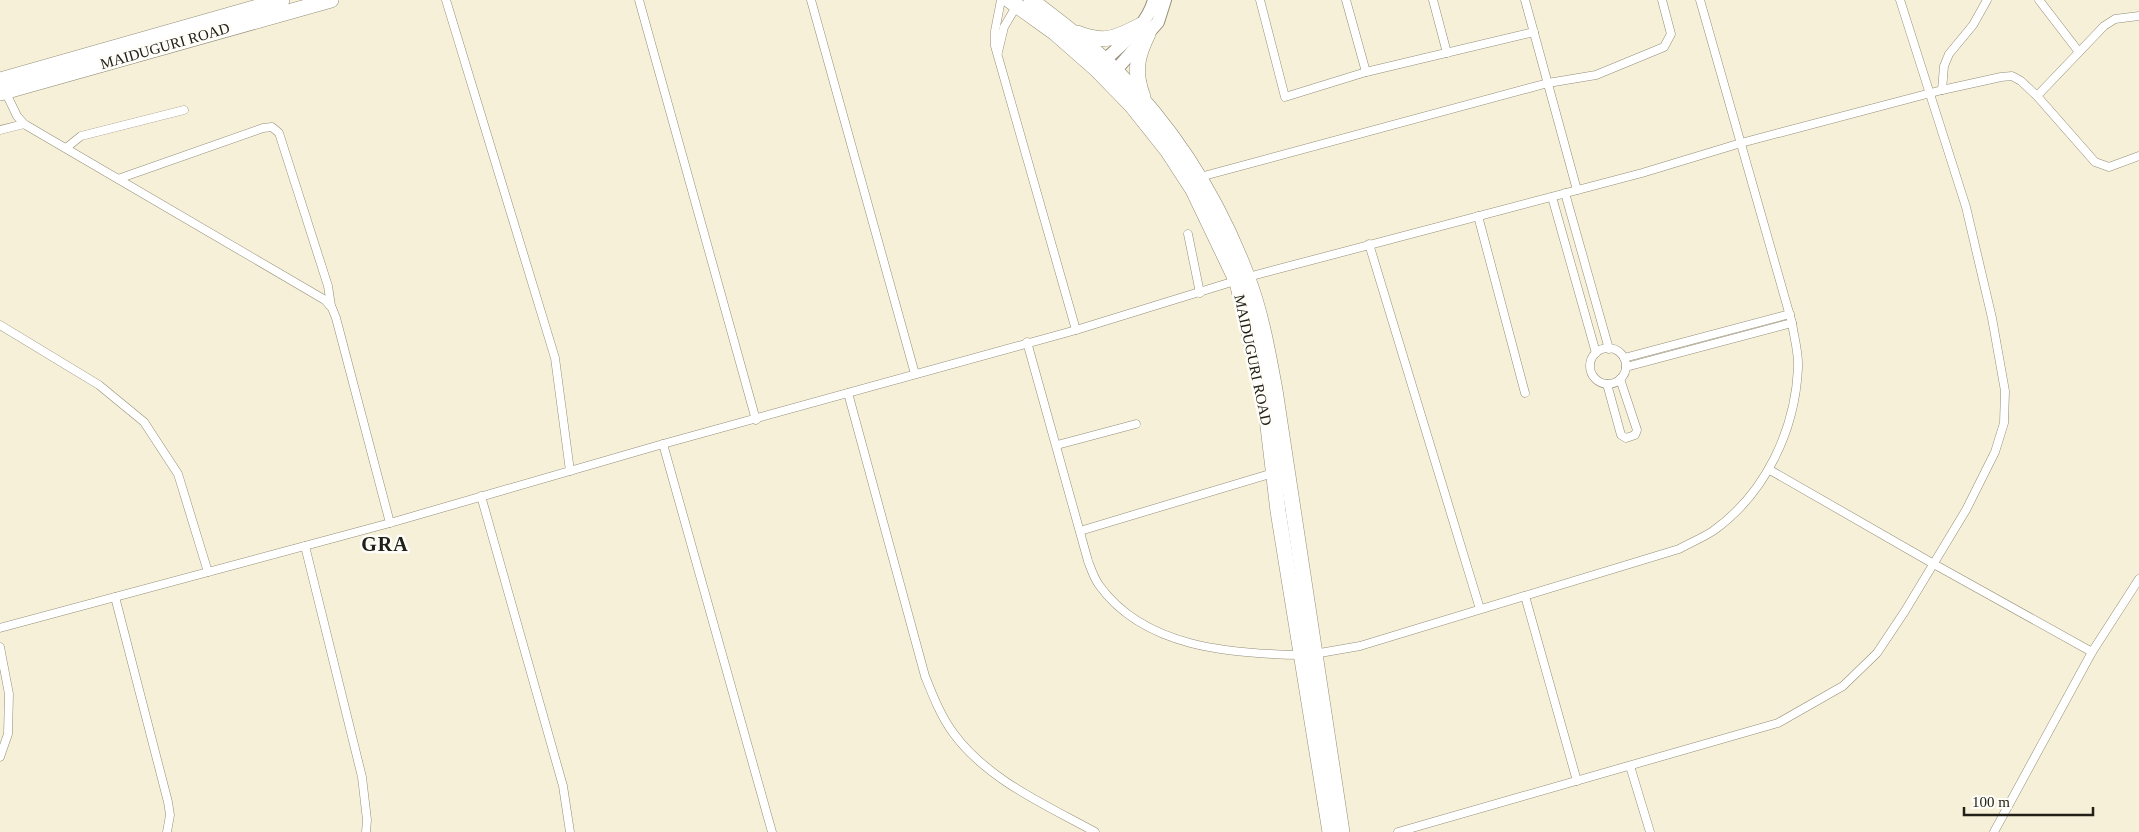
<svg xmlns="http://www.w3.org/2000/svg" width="2139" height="832" font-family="'Times New Roman',serif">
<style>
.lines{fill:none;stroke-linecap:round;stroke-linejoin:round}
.street-casing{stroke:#938e78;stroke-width:9}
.primary-casing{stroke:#938e78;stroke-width:14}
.highway-casing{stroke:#938e78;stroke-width:16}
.street{stroke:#fff;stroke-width:8}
.primary{stroke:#fff;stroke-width:12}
.highway{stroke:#fff;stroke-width:15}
.labels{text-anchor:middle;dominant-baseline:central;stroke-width:5;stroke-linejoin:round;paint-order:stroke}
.street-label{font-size:15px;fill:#222018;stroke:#fefdf8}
.district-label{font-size:20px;font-weight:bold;letter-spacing:1px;fill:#222018;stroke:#fefdf8}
</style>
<rect width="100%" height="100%" fill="#f6f0d8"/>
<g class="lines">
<g class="street-casing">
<g id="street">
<path d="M446 0 555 358 570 471"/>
<path d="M639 0 756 420"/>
<path d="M811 0 915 374"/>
<path d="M1001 0 995 31V46L1076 330"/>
<path d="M1260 0 1285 97 1366 72"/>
<path d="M1346 0 1366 72 1534 32"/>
<path d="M1433 0 1447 53"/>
<path d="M1525 0 1577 190"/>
<path d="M2039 0 2079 52"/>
<path d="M998 52 1004 27 1017 5"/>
<path d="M1942 90 1944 66 1949 54 1973 25 1987 0"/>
<path d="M5 91 17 116 24 124 325 300 332 308 336 318 390 523"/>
<path d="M2037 96 2104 26 2115 19 2139 16"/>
<path d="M0 130 24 124"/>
<path d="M66 148 81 136 184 110"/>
<path d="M1200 177 1548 83 1596 75 1664 47 1671 34 1662 0"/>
<path d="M118 179 263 128 272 127 279 133 328 286 331 306"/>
<path d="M1565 193 1609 349"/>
<path d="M1552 197 1596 353"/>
<path d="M1478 216 1525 393"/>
<path d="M1188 234 1200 293"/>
<path d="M1369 244 1480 609"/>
<path d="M0 325 99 385 144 422 178 474 208 572"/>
<path d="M1027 342 1088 561C1091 569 1094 578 1099 585 1144 648 1232 654 1302 655"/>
<circle cx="1608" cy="366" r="18"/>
<path d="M1624 358 1790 314"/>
<path d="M1626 367 1792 323"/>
<path d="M1607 384 1621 435 1626 438 1635 435 1637 430 1620 379"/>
<path d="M848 393 925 676C933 696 941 717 954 734 988 780 1046 805 1095 832"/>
<path d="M663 444 772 832"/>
<path d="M1057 445 1136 424"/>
<path d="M1770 470 1932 563 2092 652 1994 832"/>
<path d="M481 496 563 786 570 832"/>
<path d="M1080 531 1273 473"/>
<path d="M305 546 362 777 367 820 366 832"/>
<path d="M1525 596 1577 781"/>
<path d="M115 597 168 802 170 815 167 832"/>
<path d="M0 628 390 523 663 444 1076 330 1248 277 1642 173 1741 143 1942 90 2001 77 2012 76 2021 81 2037 96 2095 162 2109 167 2139 156"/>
<path d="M0 647 9 694 8 734 0 757"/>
<path d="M2092 652 2139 579"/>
<path d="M1314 654 1360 646 1679 549C1690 543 1702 538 1713 531 1765 494 1795 431 1798 368 1799 354 1794 337 1792 323L1700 0"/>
<path d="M1630 766 1650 832"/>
<path d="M1398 832 1778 723 1843 686 1877 653 1905 611 1966 510 1995 452 2004 423 2005 391 1992 318 1966 207 1900 0"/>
</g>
</g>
<g class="primary-casing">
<g id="primary">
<path d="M1099 66C1119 45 1146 29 1154 0"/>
<path d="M1109 78 1158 22 1165 0"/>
</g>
</g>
<g class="highway-casing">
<g id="highway">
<path d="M1009 0 1055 33 1096 69 1132 106 1167 150 1193 190 1237 282 1265 401 1278 511 1330 832"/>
<path d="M1031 0C1060 22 1089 44 1115 70 1173 128 1218 199 1247 276 1261 312 1268 352 1275 390L1342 832"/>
<path d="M1077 33C1104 44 1116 38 1141 25"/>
<path d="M0 80 282 0"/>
<path d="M0 93 331 0"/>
<path d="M1143 97C1134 73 1136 58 1148 34"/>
</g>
</g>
<use href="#street" class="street"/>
<use href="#primary" class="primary"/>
<use href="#highway" class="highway"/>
</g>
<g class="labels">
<g class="street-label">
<text transform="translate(165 46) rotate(-16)">MAIDUGURI ROAD</text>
<text transform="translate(1253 360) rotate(78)">MAIDUGURI ROAD</text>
</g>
<g class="district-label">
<text x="385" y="544">GRA</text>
</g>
</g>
<path d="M1964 807v8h129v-8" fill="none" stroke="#222018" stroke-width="2.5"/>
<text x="1972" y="807" font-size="15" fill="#222018" stroke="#fefdf8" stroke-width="4" paint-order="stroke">100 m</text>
</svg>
